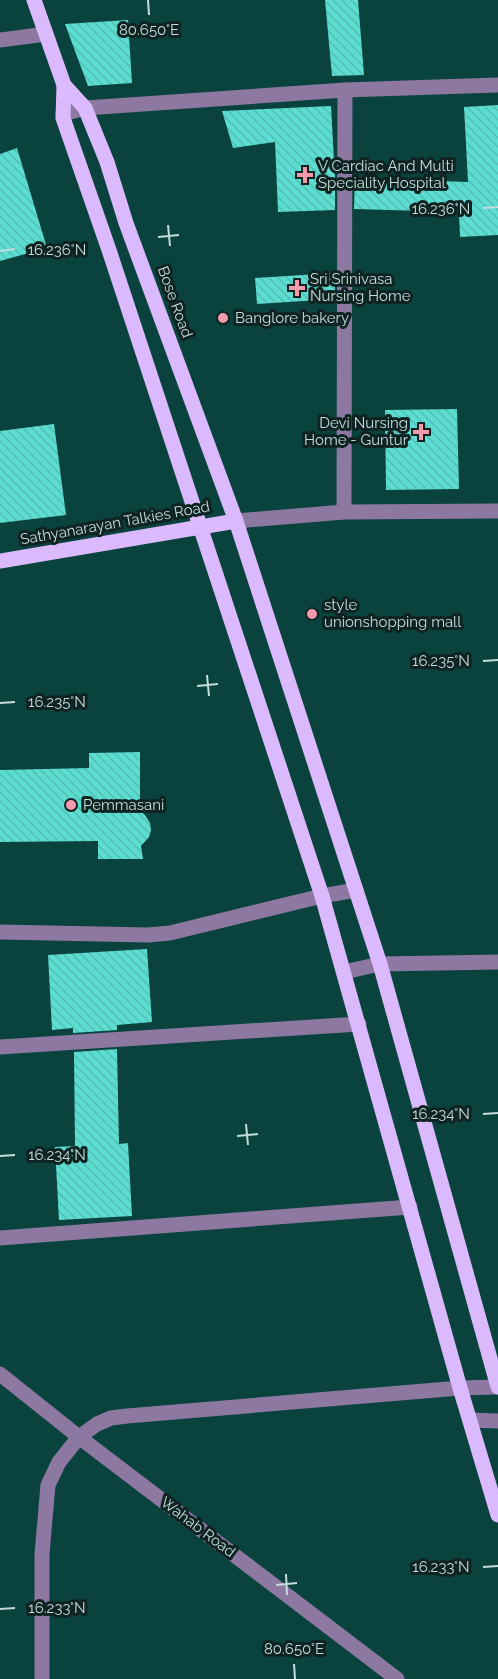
<svg xmlns="http://www.w3.org/2000/svg" width="498" height="1679" font-family="Raleway,sans-serif">
<style>
.building{fill:url(#building-back-hatch)}
.lines{fill:none;stroke-linecap:round;stroke-linejoin:round}
.minor{stroke:#8c78a1;stroke-width:15}
.major{stroke:#dabafd;stroke-width:15}
.ticks{fill:none;stroke:#c4ddda;stroke-width:2}
.poi-dot{fill:#f39aac;stroke:#0f2422;stroke-width:2}
.labels{text-anchor:middle;dominant-baseline:central;stroke-width:6;stroke-linejoin:round;paint-order:stroke}
.poi-label{font-size:15px;fill:#c4ddda;stroke:#0f2422;text-anchor:start}
.street-label{font-size:15px;fill:#c4ddda;stroke:#0f2422}
.ticks-label{font-size:15px;text-anchor:middle;fill:#c4ddda;stroke:#0f2422;stroke-width:6;stroke-linejoin:round;paint-order:stroke}
</style>
<defs>
<pattern id="building-back-hatch" width="6" height="6" patternUnits="userSpaceOnUse" patternTransform="scale(1.5)"><rect width="6" height="6" fill="#5bddd1"/><path d="M-1 5l2 2M0 0l6 6M5-1l2 2" fill="none" stroke="#55beb4"/></pattern>
</defs>
<rect width="100%" height="100%" fill="#0a423d"/>
<g class="building">
<path d="M325 0H358L364 75 332 76Z"/>
<path d="M128 20 132 83 88 86 65 24Z"/>
<path d="M498 105V235L460 237 459 212 354 209 355 178 468 182 464 107Z"/>
<path d="M331 106 335 178V210L278 212 275 142 233 148 222 111Z"/>
<path d="M17 148 47 248 0 261V154Z"/>
<path d="M335 273V299L257 304 255 278Z"/>
<path d="M457 409 459 489 386 490 385 410Z"/>
<path d="M54 424 66 515 0 523V431Z"/>
<path d="M140 752V811L145 815 150 823 151 830 149 837 141 846 143 859H98V841L0 842V770L89 768V753Z"/>
<path d="M147 949 152 1022 117 1025V1030L73 1033V1028L52 1030 48 955Z"/>
<path d="M117 1049 119 1144 128 1143 132 1216 59 1220 55 1147 75 1146 74 1052Z"/>
</g>
<g class="lines">
<g class="minor">
<path d="M0 40 46 34"/>
<path d="M63 114 85 108 345 90 498 85"/>
<path d="M344 512 345 90"/>
<path d="M236 521 344 512 498 511"/>
<path d="M0 932 148 935 170 933 322 896 356 890"/>
<path d="M344 972 380 964 498 962"/>
<path d="M0 1047 359 1024"/>
<path d="M0 1238 410 1207"/>
<path d="M0 1374 79 1437 397 1679"/>
<path d="M470 1420 498 1421"/>
<path d="M42 1679V1554L48 1485 59 1462 79 1437 97 1424 111 1418 127 1416 460 1388 498 1387"/>
</g>
<g class="major">
<path d="M34 0 64 85 85 108 107 162 126 223 236 521 380 964 498 1387"/>
<path d="M64 85 63 118 109 250 322 896 460 1388 498 1515"/>
<path d="M0 561 236 521"/>
</g>
</g>
<path class="ticks" d="M148 0 149 15M483 208 498 207M168 225 170 246M158 237 179 235M0 251 15 249M483 661 498 660M207 675 209 696M197 686 218 684M0 703 15 702M483 1114 498 1113M246 1124 248 1145M237 1136 258 1134M0 1156 15 1155M483 1567 498 1566M286 1574 287 1595M276 1585 297 1583M0 1609 15 1608M294 1664 295 1679"/>
<g class="poi-dot">
<path d="M302 166h6v6h6v6h-6v6h-6v-6h-6v-6h6z"/>
<path d="M294 279h6v6h6v6h-6v6h-6v-6h-6v-6h6z"/>
<circle cx="223" cy="318" r="6"/>
<path d="M418 423h6v6h6v6h-6v6h-6v-6h-6v-6h6z"/>
<circle cx="312" cy="614" r="6"/>
<circle cx="71" cy="805" r="6"/>
</g>
<g class="labels">
<g class="poi-label">
<text x="318" y="166">V Cardiac And Multi<tspan x="318" dy="17">Speciality Hospital</tspan></text>
<text x="310" y="279">Sri Srinivasa<tspan x="310" dy="17">Nursing Home</tspan></text>
<text x="235" y="318">Banglore bakery</text>
<text x="408" y="423" text-anchor="end">Devi Nursing<tspan x="408" dy="17">Home - Guntur</tspan></text>
<text x="324" y="605">style<tspan x="324" dy="17">unionshopping mall</tspan></text>
<text x="83" y="805">Pemmasani</text>
</g>
<g class="street-label">
<text transform="translate(175 302) rotate(70)">Bose Road</text>
<text transform="translate(115 523) rotate(-10)">Sathyanarayan Talkies Road</text>
<text transform="translate(198 1527) rotate(37)">Wahab Road</text>
</g>
</g>
<g class="ticks-label">
<text x="149" y="35">80.650°E</text>
<text x="441" y="214">16.236°N</text>
<text x="57" y="255">16.236°N</text>
<text x="441" y="666">16.235°N</text>
<text x="57" y="707">16.235°N</text>
<text x="441" y="1119">16.234°N</text>
<text x="57" y="1160">16.234°N</text>
<text x="441" y="1572">16.233°N</text>
<text x="57" y="1613">16.233°N</text>
<text x="294" y="1654">80.650°E</text>
</g>
</svg>
